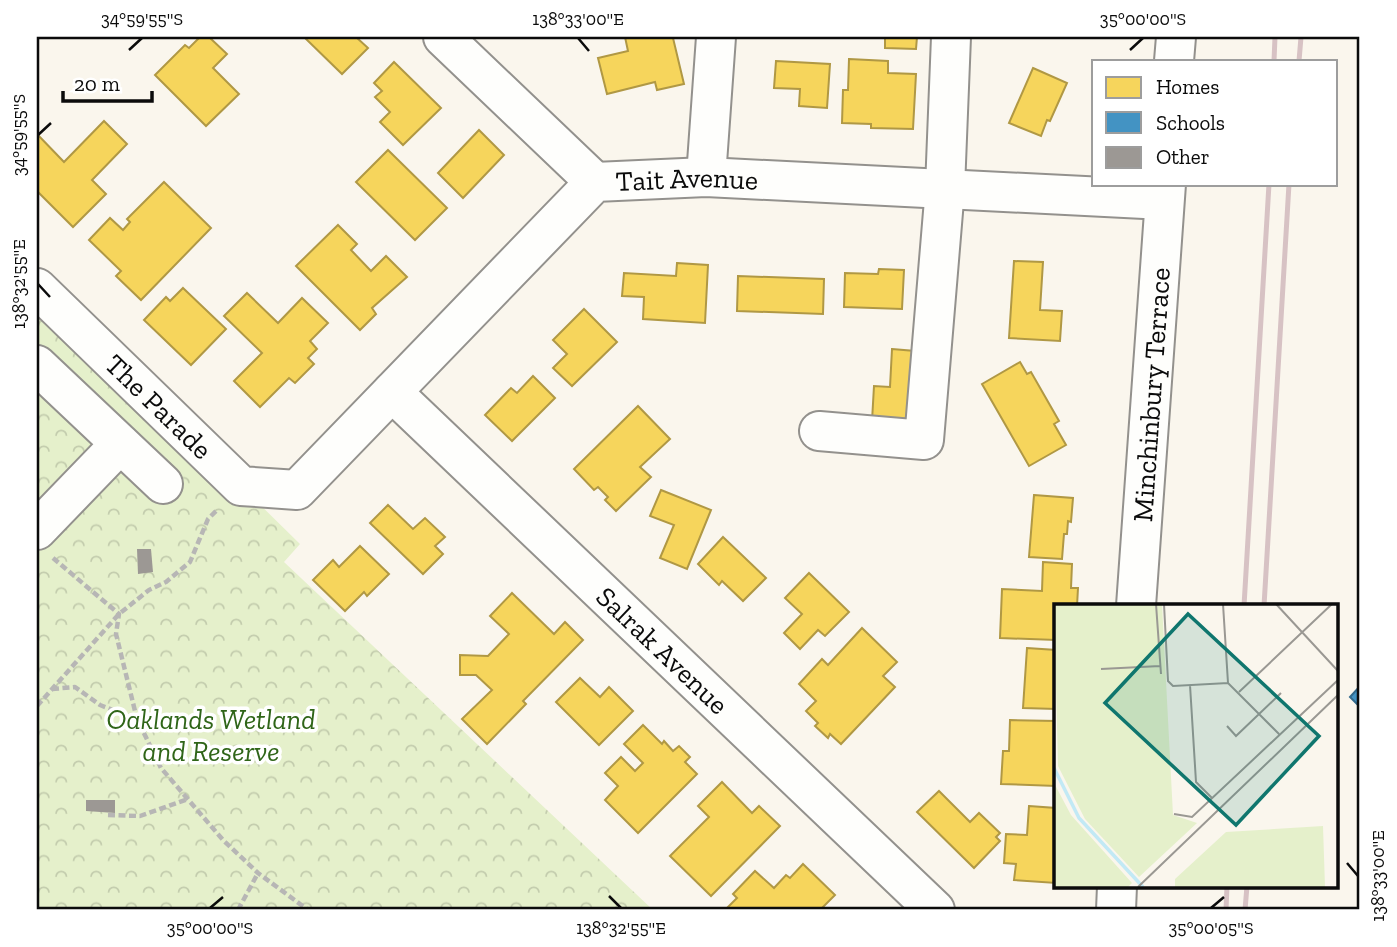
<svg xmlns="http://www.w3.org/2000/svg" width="1397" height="947" font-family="'Zilla Slab',serif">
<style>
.park{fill:url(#park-crowns)}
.homes{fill:#f6d55c;stroke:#b09844;stroke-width:2}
.schools{fill:#4393c3;stroke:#326a8c;stroke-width:2}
.building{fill:#9c9894}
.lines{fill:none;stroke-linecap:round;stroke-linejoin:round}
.minor-casing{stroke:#93918d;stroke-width:42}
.path{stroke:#b7b6b5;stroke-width:4.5;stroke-dasharray:7 3.5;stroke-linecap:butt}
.minor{stroke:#fefefc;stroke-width:38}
.rail{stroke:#d7c2c4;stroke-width:5}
.ticks{fill:none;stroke:#0b0b0b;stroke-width:2.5}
.labels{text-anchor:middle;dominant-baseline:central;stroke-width:7;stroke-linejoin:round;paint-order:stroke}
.street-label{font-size:28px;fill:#0b0b0b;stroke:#fff}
.park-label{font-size:28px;font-style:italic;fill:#2f6518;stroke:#fff}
.inset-river{fill:none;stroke:#c2e9f5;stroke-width:3.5}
.inset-road{fill:none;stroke:#9a9893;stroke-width:2}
.view{fill:#0f766e;fill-opacity:0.15;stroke:#0f766e;stroke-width:3.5}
.inset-edge{fill:none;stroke:#0b0b0b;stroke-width:3.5}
.neatline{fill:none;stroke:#0b0b0b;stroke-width:2.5}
.ticks-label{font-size:18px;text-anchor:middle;fill:#0b0b0b}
</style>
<defs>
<pattern id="park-crowns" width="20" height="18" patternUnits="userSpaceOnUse" patternTransform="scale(1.75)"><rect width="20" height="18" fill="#e5f0cb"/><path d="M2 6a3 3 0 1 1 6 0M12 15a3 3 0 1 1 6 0" fill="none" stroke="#c3ccad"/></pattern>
</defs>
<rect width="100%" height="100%" fill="#faf6ed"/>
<path class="park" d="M37 297 241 486 300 544 284 562 653 910H37Z"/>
<g class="homes">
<path d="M200 37H209L227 54 213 68 239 94 206 126 155 75 185 45 189 48Z"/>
<path d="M304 37H356L368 48 342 74Z"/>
<path d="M625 37H677L673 38 684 84 657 90 655 82 607 94 598 58 628 51Z"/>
<path d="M885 37H917L916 49 885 48Z"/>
<path d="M849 59 888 61V73L916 74 913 129 871 128V124L842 123 843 90H848Z"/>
<path d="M776 61 830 64 827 108 799 106 800 89 774 88Z"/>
<path d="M394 62 441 108 403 145 380 122 390 112 375 97 382 91 374 83Z"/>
<path d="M1033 68 1067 83 1050 121 1047 120 1041 136 1009 123Z"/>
<path d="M104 121 127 144 92 180 106 194 73 227 37 191V134L64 162Z"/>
<path d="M479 130 504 155 463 198 438 173Z"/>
<path d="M388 150 447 208 415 240 356 182Z"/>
<path d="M164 182 211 228 141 300 116 276 121 271 89 240 110 218 123 230 130 222 127 219Z"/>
<path d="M338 225 357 244 351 250 371 271 386 256 407 277 372 308 376 314 360 330 296 266Z"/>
<path d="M1014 261 1043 262 1040 310 1062 311 1060 341 1009 338Z"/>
<path d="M677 263 708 265 705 323 643 319 644 297 622 296 624 273 676 276Z"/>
<path d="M879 269 904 270 902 309 844 307 845 273 878 274Z"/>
<path d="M738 276 824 279 823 314 737 311Z"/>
<path d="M183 288 226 329 191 365 144 320 166 297 170 301Z"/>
<path d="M247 293 278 323 302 298 328 323 310 341 317 349 308 358 314 364 295 383 289 378 260 407 234 381 262 353 224 316Z"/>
<path d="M584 309 617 342 572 386 553 368 567 354 553 340Z"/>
<path d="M892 349 915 351 911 423 872 421 874 386 890 387Z"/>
<path d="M1020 362 1027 374 1031 372 1059 421 1054 424 1066 445 1029 466 982 384Z"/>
<path d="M533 376 555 398 512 441 485 415 511 388 517 393Z"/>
<path d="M638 406 670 439 640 467 651 477 616 511 605 500 608 497 598 487 594 490 574 469Z"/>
<path d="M661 490 711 510 687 569 660 558 674 525 650 516Z"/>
<path d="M1034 495 1073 498 1071 522 1068 521 1067 534H1064L1062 559 1029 557Z"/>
<path d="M388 505 413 529 425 518 445 537 435 546 443 554 423 574 370 523Z"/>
<path d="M723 537 766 578 743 601 722 581 719 585 698 564Z"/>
<path d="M360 546 389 574 367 596 364 592 345 611 313 580 333 560 339 567Z"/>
<path d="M1043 562 1072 564 1071 588H1078L1077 606H1056V640L1000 638 1002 589 1042 591Z"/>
<path d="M809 573 849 612 825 636 818 630 800 649 784 633 802 614 785 598Z"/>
<path d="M512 593 554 634 565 622 583 640 523 701 526 704 487 744 462 719 492 690 476 675H460V655L488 656 509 634 490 616Z"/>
<path d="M862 628 897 662 883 676 895 687 841 744 830 734 828 738 815 726 818 723 806 711 816 701 799 684 822 659 828 665Z"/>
<path d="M1027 648 1056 650V709L1023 708Z"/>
<path d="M580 678 600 697 609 687 633 711 599 745 556 702Z"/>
<path d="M1010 720 1056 721V786L1001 784 1003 751H1009Z"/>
<path d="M643 725 662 744 664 741 673 751 679 746 690 757 685 762 697 774 638 833 605 800 618 786 605 773 621 757 635 771 643 763 624 744Z"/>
<path d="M722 782 752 813 759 806 780 826 711 896 670 856 709 817 698 806Z"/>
<path d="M939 791 970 822 979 813 1000 833 996 837 1000 841 974 868 917 812Z"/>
<path d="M1029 806 1056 808V883L1014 880 1016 864 1004 863 1006 834 1027 835Z"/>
<path d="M803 864 835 895 820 910H725L737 898 733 894 755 871 774 888 786 875 790 878Z"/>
</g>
<path class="schools" d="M1360 686V707L1350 697Z"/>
<g class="building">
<path d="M137 549H151L153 572 138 574Z"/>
<path d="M86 800H115V813L86 811Z"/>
</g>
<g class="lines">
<g class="minor-casing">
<g id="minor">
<path d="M443 37 595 182"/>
<path d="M1174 61 1176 37"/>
<path d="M706 177 716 37"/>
<path id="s1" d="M37 288 241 486 297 490 595 182 706 177 1164 200"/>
<path d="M37 365 163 484"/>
<path id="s2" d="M392 392 935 910"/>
<path d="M819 431 924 440 945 188 951 37"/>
<path d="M37 530 120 444"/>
<path id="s3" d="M1136 606 1166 184"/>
<path d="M1116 910 1117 886"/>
</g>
</g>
<g class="path">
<path d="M53 558 119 614 116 634 137 719 161 768 223 840 258 873 308 910"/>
<path d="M52 689 75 687 100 705 136 719"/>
<path d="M37 706 119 614 149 590 166 582 190 562 208 519 218 509"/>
<path d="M108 815 140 816 188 799"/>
<path d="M238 910 258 873"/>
</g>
<use href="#minor" class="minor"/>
<g class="rail">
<path d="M1274 61 1275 37"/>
<path d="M1299 61 1301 37"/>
<path d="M1244 606 1269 184"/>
<path d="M1264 606 1289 184"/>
<path d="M1226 910 1227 886"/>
<path d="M1245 910 1247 886"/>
</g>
</g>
<path class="ticks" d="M578 38 589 51M129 50 142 38M1130 50 1143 38M38 135 51 123M38 284 50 297M1347 863 1358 876M609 896 621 908M210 908 223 897M1211 908 1224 897"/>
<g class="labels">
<g class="street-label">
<text stroke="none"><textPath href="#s1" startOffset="861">Tait Avenue</textPath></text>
<text stroke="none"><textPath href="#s3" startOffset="212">Minchinbury Terrace</textPath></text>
<text stroke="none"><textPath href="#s1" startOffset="170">The Parade</textPath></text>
<text stroke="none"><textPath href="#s2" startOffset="374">Salrak Avenue</textPath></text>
</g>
<g class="park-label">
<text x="211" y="719">Oaklands Wetland<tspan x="211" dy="32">and Reserve</tspan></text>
</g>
</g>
<g transform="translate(1054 604)">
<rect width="284" height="284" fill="#faf6ed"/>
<path d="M0 0H108L119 211 143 219 85 273 31 215 4 162ZM0 179 17 211 78 279 74 283H0ZM269 222 271 283H121V275L172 228Z" fill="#e5f0cb"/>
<path class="inset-river" d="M0 164 25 214 89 283"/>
<path class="inset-road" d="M102 0 107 70M110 0 114 77 119 82 174 79 225 130M169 0 174 79M222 0 284 67M47 65 106 62M136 81 142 178 158 194M185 88 278 0M173 122 182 132 227 89M120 210 138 213 284 76M84 283 284 91"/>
<path class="view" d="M134 10 265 132 182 221 51 99Z"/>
<rect width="284" height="284" class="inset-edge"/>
</g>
<rect width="1397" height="947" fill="none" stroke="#ffffff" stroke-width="77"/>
<rect x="1092" y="60" width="245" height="126" fill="#ffffff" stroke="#9d9d9d" stroke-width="2"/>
<rect x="1106" y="77" width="35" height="21" fill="#f6d55c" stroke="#9d9d9d" stroke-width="2"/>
<text x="1156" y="94" font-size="21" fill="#0b0b0b">Homes</text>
<rect x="1106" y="112" width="35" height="21" fill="#4393c3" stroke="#9d9d9d" stroke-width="2"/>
<text x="1156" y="130" font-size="21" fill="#0b0b0b">Schools</text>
<rect x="1106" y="147" width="35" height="21" fill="#9c9894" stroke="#9d9d9d" stroke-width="2"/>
<text x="1156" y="164" font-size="21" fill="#0b0b0b">Other</text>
<path d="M63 91v10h89v-10" fill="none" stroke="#0b0b0b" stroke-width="3.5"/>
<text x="74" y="91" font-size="21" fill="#0b0b0b" stroke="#ffffff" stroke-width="5" paint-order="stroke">20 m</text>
<rect x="38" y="38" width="1320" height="870" class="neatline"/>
<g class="ticks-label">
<text x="142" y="25">34°59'55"S</text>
<text x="578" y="25">138°33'00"E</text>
<text x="1143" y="25">35°00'00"S</text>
<text transform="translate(19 135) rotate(-90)" y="6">34°59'55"S</text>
<text transform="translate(19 284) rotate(-90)" y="6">138°32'55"E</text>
<text transform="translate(1378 876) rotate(-90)" y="6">138°33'00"E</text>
<text x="210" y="934">35°00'00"S</text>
<text x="621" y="934">138°32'55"E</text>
<text x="1211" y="934">35°00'05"S</text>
</g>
</svg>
